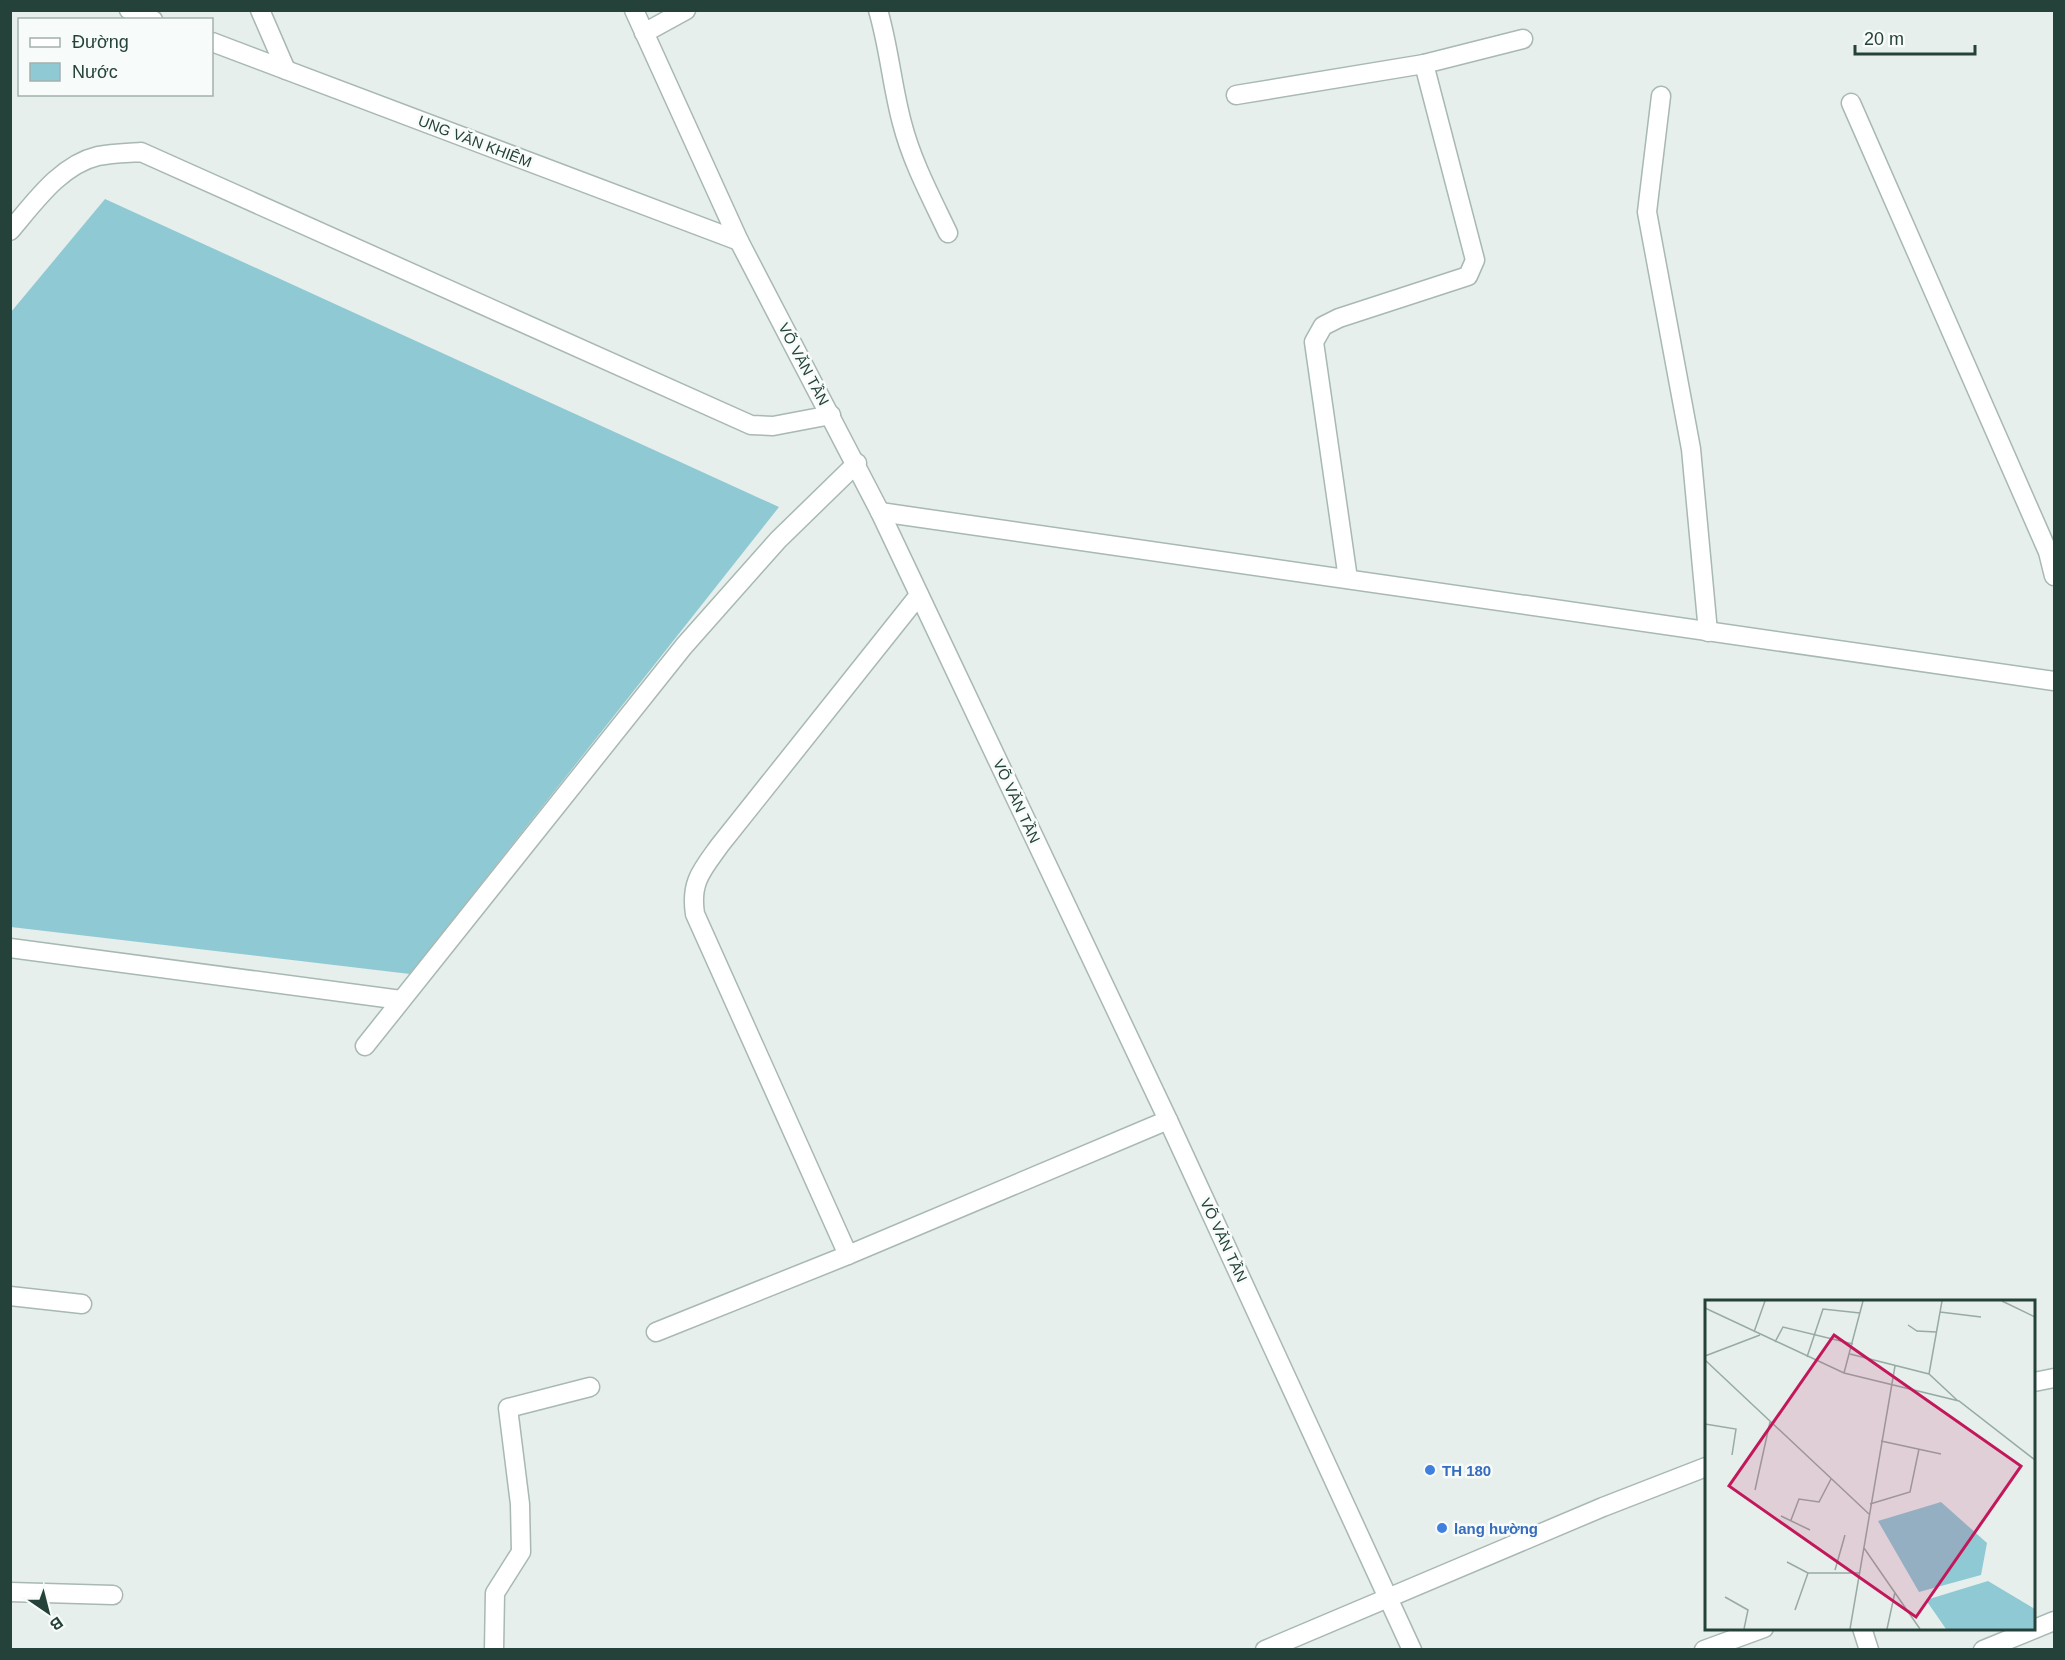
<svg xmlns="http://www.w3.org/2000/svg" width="2065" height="1660" font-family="Helvetica,sans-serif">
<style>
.water{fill:#8ec9d4}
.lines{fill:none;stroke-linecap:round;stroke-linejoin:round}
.minor-casing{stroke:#a8b8b2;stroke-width:21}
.minor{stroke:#fff;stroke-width:18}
.shop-dot{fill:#3f7fe0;stroke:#f7fbf9;stroke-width:2}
.labels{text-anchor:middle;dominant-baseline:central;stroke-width:5;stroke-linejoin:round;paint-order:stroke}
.street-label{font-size:15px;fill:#24423a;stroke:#f7fbf9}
.shop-label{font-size:15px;font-weight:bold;fill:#366cbe;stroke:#f7fbf9;text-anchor:start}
.inset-road{fill:none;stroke:#98aaa4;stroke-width:1.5}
.view{fill:#c2185b;fill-opacity:0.15;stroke:#c2185b;stroke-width:3}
.inset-edge{fill:none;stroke:#24423a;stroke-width:3}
</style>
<rect width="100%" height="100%" fill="#e6efeb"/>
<path class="water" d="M105 199 779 507 410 974 11 927V312Z"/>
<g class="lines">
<g class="minor-casing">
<g id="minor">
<path d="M129 10 153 20"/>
<path d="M260 10 286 70"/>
<path d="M634 10 739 241 880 512 1168 1120 1412 1650"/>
<path d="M878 10C889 47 892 86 902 123 912 162 931 197 948 233"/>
<path d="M644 33 686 10"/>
<path d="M212 42 739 241"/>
<path d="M1236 95 1424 64 1523 39"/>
<path d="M1661 96 1647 212 1691 449 1708 632"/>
<path d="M1851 103 2048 552 2054 576"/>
<path d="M10 231C34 203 60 165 98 156 112 153 127 153 141 152L751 425 773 426 831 415"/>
<path d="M880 512 2054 681"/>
<path d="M1348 579 1314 342 1323 326 1339 318 1468 276 1475 260 1424 64"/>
<path d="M10 948 401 1000"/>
<path d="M365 1046 684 646 778 540 857 463"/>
<path d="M848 1255 695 914C690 882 702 870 720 845L919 595"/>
<path d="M10 1296 82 1304"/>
<path d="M656 1332 848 1255 1168 1120"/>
<path d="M2034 1382 2054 1378"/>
<path d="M10 1592 113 1595"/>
<path d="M1862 1628 1869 1650"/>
<path d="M494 1650 495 1593 521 1552 520 1504 508 1408 590 1387"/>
<path d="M1265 1650 1603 1507 1706 1467"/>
<path d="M1704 1650 1764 1628"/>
<path d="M1983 1650 2054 1621"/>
</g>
</g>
<use href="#minor" class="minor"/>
</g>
<g class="shop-dot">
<circle cx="1430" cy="1470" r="6"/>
<circle cx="1442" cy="1528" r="6"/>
</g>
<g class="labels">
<g class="street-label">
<text transform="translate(475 141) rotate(21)">UNG VĂN KHIÊM</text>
<text transform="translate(804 364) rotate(62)">VÕ VĂN TẦN</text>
<text transform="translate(1017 801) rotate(65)">VÕ VĂN TẦN</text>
<text transform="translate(1224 1240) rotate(65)">VÕ VĂN TẦN</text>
</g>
<g class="shop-label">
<text x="1442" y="1470">TH 180</text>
<text x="1454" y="1528">lang hường</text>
</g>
</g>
<g transform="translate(1705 1300)">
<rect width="330" height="330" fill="#e6efeb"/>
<path d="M236 202 282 243 276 275 214 292 173 221ZM283 281 330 309V329H241L221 300Z" fill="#8ec9d4"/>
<path class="inset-road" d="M297 1 330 17M0 8 139 73 254 101 330 160M235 12 276 17M203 25 212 31 231 32M49 32 60 1M70 42 78 27 148 44M145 54 224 74 253 101M0 56 55 35M102 57 118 9 155 13M0 60 164 214M139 73 158 1M224 74 237 1M0 124 31 129 27 155M176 141 236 154M50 190 65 122M165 204 205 192 214 149M76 216 105 230M86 220 94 199 114 202 126 179M159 248 215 329M82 262 103 273M130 270 140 235M20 297 43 310 39 329M90 310 103 273H155M145 329 190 66M182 329 190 292"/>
<path class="view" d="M129 35 316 166 211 317 24 186Z"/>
<rect width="330" height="330" class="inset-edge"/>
</g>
<rect width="2065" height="1660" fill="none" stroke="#24423a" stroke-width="24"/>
<rect x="18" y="18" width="195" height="78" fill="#f7fbf9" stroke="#a3b1ad" stroke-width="1.5"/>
<rect x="30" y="38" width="30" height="9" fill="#ffffff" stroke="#a3b1ad" stroke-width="1.5"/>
<text x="72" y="48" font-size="18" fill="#24423a">Đường</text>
<rect x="30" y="63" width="30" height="18" fill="#8ec9d4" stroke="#a3b1ad" stroke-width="1.5"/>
<text x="72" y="78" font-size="18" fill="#24423a">Nước</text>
<g transform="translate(48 1612) rotate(145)" stroke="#f7fbf9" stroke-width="4.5" paint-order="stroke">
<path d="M0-4.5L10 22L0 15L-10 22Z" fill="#24423a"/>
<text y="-9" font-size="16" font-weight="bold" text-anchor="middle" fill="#24423a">B</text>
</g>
<path d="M1855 45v9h120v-9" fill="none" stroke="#24423a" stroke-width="3"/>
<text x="1864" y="45" font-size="18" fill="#24423a" stroke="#f7fbf9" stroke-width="4.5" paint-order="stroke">20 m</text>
</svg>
